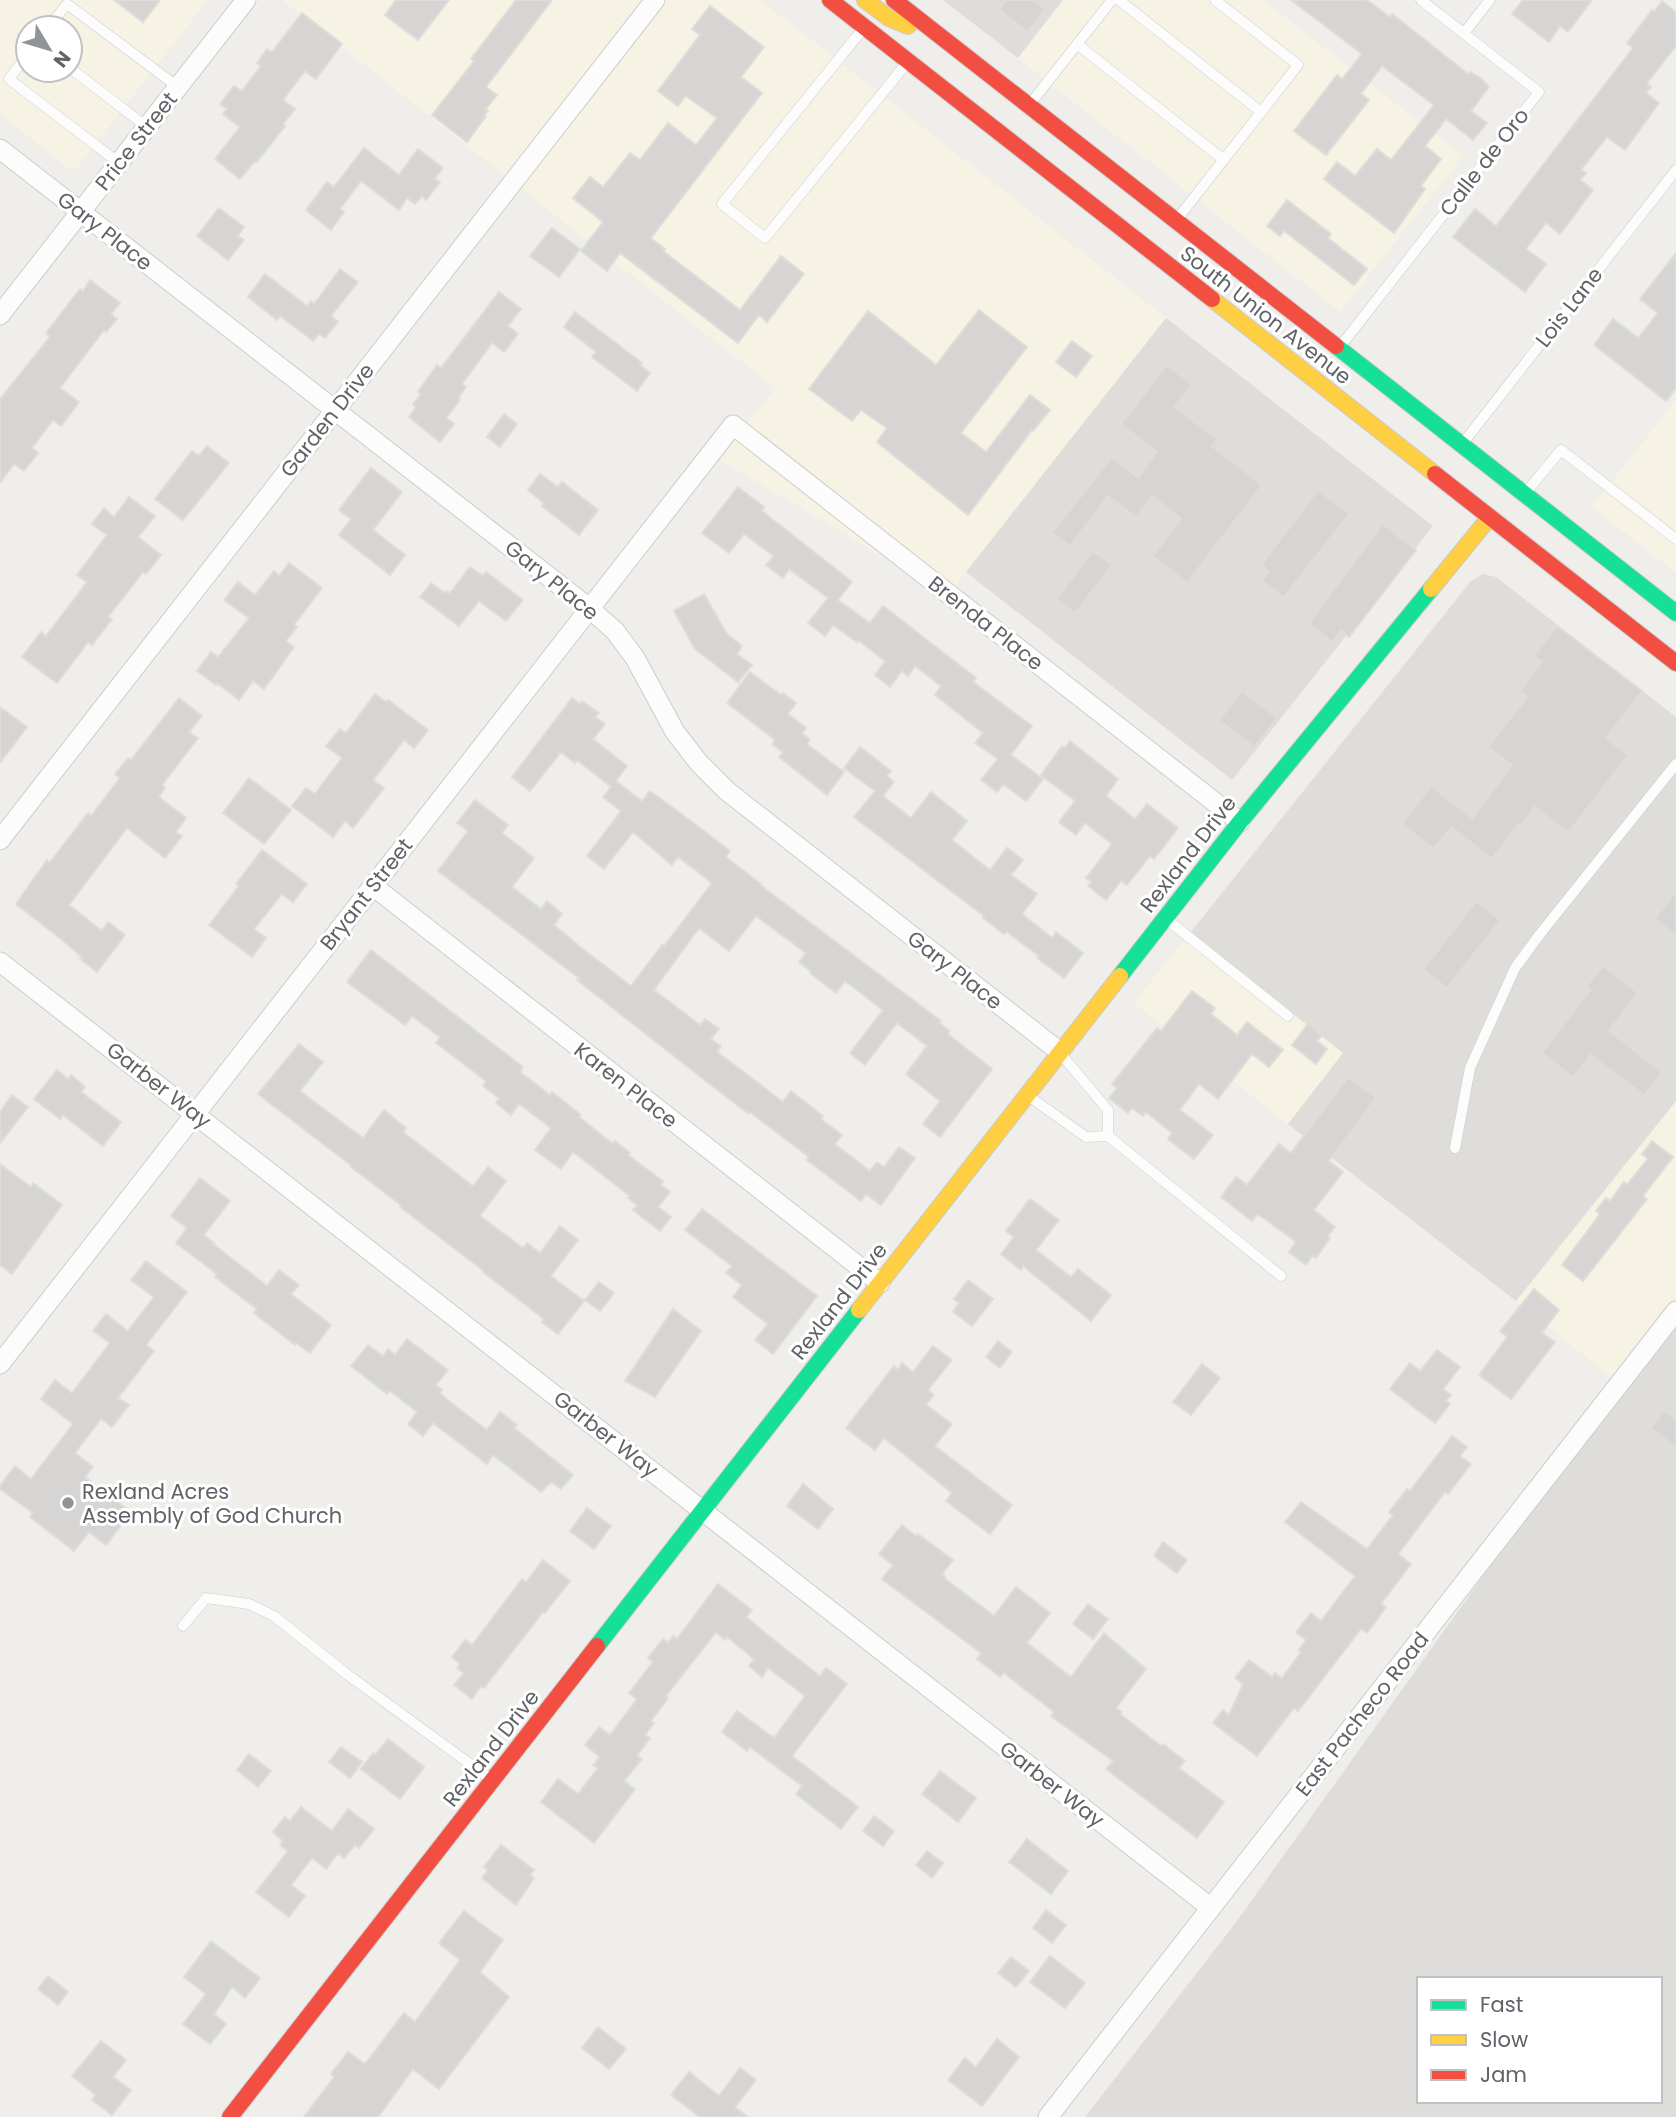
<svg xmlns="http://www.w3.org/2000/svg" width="1676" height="2117" font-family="Poppins,sans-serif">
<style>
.commercial{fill:#f7f3e4;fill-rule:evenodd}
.industrial{fill:#dfddda;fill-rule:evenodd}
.building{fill:#d6d5d3;stroke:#deddd9;stroke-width:2}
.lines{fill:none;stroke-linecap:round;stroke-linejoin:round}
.lane-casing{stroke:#cbcccc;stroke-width:11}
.street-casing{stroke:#cbcccc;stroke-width:21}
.fast-casing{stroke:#cacacb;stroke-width:18}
.slow-casing{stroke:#cacacb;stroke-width:18}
.jam-casing{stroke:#cacacb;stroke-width:18}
.lane{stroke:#fdfcfc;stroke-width:10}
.street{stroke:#fdfcfc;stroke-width:19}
.fast{stroke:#16e098;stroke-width:16}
.slow{stroke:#ffcf43;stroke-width:16}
.jam{stroke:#f24e42;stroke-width:16}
.poi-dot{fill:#919496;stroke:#fff;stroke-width:2.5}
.labels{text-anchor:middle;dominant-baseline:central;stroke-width:6;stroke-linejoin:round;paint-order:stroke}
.street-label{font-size:21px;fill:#5f6368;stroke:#fff}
.poi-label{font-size:21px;fill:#5f6368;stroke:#fff;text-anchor:start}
</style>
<rect width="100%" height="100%" fill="#efeeea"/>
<g class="commercial">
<path d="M0 0H208L75 170 72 171 0 113ZM28 28H70V70H28Z"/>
<path d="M282 0H760L1166 318 948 595 717 458 776 389Z"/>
<path d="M1063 0H1263L1463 156 1340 312 1018 58Z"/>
<path d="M1676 400V573L1592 507Z"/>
<path d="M1190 933 1344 1053 1288 1124 1134 1003Z"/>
<path d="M1676 1101V1313L1620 1384 1516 1301Z"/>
</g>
<g class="industrial">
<path d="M943 0H1063L1018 58Z"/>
<path d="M1166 318 1433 526 1232 780 966 572Z"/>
<path d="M1483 574 1496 577 1676 717V1101L1516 1301 1288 1124 1343 1053 1190 933 1471 581Z"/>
<path d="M1676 1313V2117H1085L1234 1925 1620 1384ZM1419 1979H1660V2101H1419Z"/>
</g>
<g class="building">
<path d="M114 0H160L143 22Z"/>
<path d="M396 0H449L418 40 385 15Z"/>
<path d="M516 0H552L486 87 497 95 486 109 488 111 484 115 486 116 467 142 432 115 474 61 471 59Z"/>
<path d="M1007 0H1034L1045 9 1028 32 999 10Z"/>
<path d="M1291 0H1367L1390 17 1392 14 1468 74 1470 72 1481 78 1489 87 1471 111 1487 123 1473 140 1446 119 1425 146 1441 159 1421 186 1425 189 1394 233 1324 179 1337 162 1355 176 1377 149 1391 160 1434 105 1382 66 1361 94 1369 100 1326 155 1294 131 1337 75 1342 79 1362 54Z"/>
<path d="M1523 0H1592L1568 32 1560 26 1549 42 1512 14Z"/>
<path d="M1662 1 1676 12V46L1647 83 1651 87 1646 93 1659 103 1625 150 1607 137 1581 170 1586 173 1580 180 1593 190 1560 234 1546 223 1526 249 1546 264 1525 292 1453 237 1475 209 1496 226 1633 48 1627 43 1652 10 1654 12Z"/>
<path d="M710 6 764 47 741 77 762 93 651 238 665 249 663 251 740 310 781 256 804 274 767 322 759 315 738 343 620 253 607 271 581 251 603 222 573 198 590 177 603 187 630 153 640 160 668 123 696 145 717 118 686 96 678 106 658 91 700 35 692 29Z"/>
<path d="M302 13 342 44 316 79 305 71 283 100 295 109 283 124 285 126 256 163 254 162 240 179 215 159 240 127 223 114 227 109 220 104 234 86 242 91 261 66 257 63 267 49 272 52Z"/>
<path d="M364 148 399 175 418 149 443 168 434 179 440 182 426 200 422 196 415 204 407 198 399 210 361 181 340 209 344 212 331 230 306 210 327 182 334 187Z"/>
<path d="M1287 200 1331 234 1328 238 1367 269 1354 285 1284 231 1280 236 1267 226Z"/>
<path d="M219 208 244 227 238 236 244 240 228 260 197 236Z"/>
<path d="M552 228 580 249 559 277 530 256Z"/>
<path d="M1676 253V388L1666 401 1594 345 1613 319 1638 338 1658 313 1640 299Z"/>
<path d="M340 269 358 282 331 316 338 322 325 338 319 334 313 341 280 316 277 320 248 297 265 274 307 306 311 301 314 304Z"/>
<path d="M90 280 120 303 111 314 117 319 106 332 104 330 60 388 79 402 61 426 53 420 32 448 38 453 24 471 14 464 0 483V399L50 337 46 333 80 289 83 291Z"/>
<path d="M499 292 521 309 508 326 518 334 504 352 492 343 462 384 466 387 458 398 460 400 446 418 454 424 440 442 409 417 416 407 413 404 421 394 418 392 437 365 441 368Z"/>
<path d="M979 310 1027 347 961 433 986 452 1030 395 1050 410 1033 431 1032 430 968 515 877 442 887 428 861 410 852 421 809 389 868 311 936 365Z"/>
<path d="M575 312 642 363 640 365 650 373 637 391 592 357 596 352 564 327Z"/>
<path d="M1072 341 1092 356 1076 377 1056 362Z"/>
<path d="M1167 365 1192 385 1174 407 1217 439 1212 446 1262 485 1187 583 1153 556 1181 519 1152 496 1136 517 1108 496 1070 546 1052 533 1112 457 1138 478 1157 452 1121 424Z"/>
<path d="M504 414 517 424 500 447 487 437Z"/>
<path d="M207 446 229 463 183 520 155 499 192 451 199 456Z"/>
<path d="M371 468 402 492 373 530 405 555 390 575 339 535 351 519 339 510Z"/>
<path d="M540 474 558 487 562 482 598 510 579 535 542 506 544 503 528 490Z"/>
<path d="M738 487 764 507 762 511 852 582 838 600 870 623 883 606 976 678 973 682 1032 726 1011 755 1043 779 1026 801 1003 784 997 792 981 780 998 759 975 743 983 733 935 695 941 686 915 666 908 676 902 671 890 687 875 675 885 661 858 640 857 642 833 625 825 636 808 623 828 598 789 569 783 578 766 565 774 556 744 534 729 553 702 533Z"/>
<path d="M1318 490 1349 514 1284 597 1262 581 1269 572 1261 565Z"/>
<path d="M129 497 155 516 138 537 161 555 146 574 143 572 108 617 112 619 92 645 88 642 57 683 22 657 41 632 46 636 87 582 77 575 107 535 92 524 104 508 114 517Z"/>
<path d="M1383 524 1416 550 1349 637 1341 630 1332 642 1309 624 1318 612H1317Z"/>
<path d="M1093 551 1112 565 1075 613 1057 599Z"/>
<path d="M289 563 322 588 294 625 297 627 286 641 294 647 275 674 264 689 253 681 239 700 217 683 216 685 197 671 211 652 218 657 249 618 224 600 238 582 255 595 274 571 279 576Z"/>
<path d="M470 567 483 576 486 572 523 600 506 621 479 601 459 626 420 597 431 583 445 593 446 591 450 593Z"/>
<path d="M704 594 727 634 742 646 737 654 752 665 738 682 695 649 674 611Z"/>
<path d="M1557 626 1642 691 1606 738 1628 755 1568 833 1535 807 1521 825 1519 824 1492 859 1451 827 1434 849 1402 824 1431 786 1472 818 1512 765 1488 747 1527 697 1520 691 1542 662 1534 656Z"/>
<path d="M750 672 781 695 783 693 796 703 788 714 806 728 802 733 810 740 807 744 844 772 827 795 779 757 783 752 772 744 775 740 727 703Z"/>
<path d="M1242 691 1277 718 1254 747 1219 720Z"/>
<path d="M375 694 386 702 388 700 428 730 414 748 404 740 373 780 384 788 353 828 345 821 333 837 292 806 306 788 315 794 342 758 326 746 340 729 346 733Z"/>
<path d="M179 698 202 716 189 732 198 738 162 785 165 788 159 797 186 818 176 832 182 836 165 858 127 828 69 905 102 931 108 922 125 935 97 972 80 959 82 957 56 935 16 904 47 860 50 862 88 813 91 816 120 778 115 774 128 758 131 760Z"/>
<path d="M572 698 580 704 582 701 599 713 595 717 605 724 593 739 627 766 616 781 642 801 650 791 691 821 730 851 726 857 761 884 760 885 941 1021 939 1023 950 1031 948 1034 992 1069 940 1137 923 1124 940 1101 906 1074 927 1046 897 1023 865 1065 850 1053 883 1010 845 981 836 993 810 973 811 971 799 962 806 953 756 916 729 951 699 928 654 990 700 1025 705 1019 719 1029 711 1039 721 1046 717 1052 783 1102 791 1091 823 1116 821 1119 842 1135 835 1144 870 1171 877 1162 884 1167 899 1147 915 1158 881 1205 866 1194 861 1201 807 1160 809 1157 750 1112 749 1114 720 1092 577 980 579 978 438 871 468 831 457 823 475 800 508 825 502 833 534 858 512 887 541 909 547 901 562 914 554 925 579 946 631 986 662 945 664 946 712 883 678 857 672 865 633 832 604 869 587 856 621 811 603 797 611 787 577 760 575 763 561 752 530 791 512 777Z"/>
<path d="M0 707 27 727 0 763Z"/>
<path d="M1070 741 1118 779 1106 796 1135 819 1147 804 1178 828 1154 859 1150 856 1127 885 1121 881 1106 900 1088 886 1092 882 1086 878 1112 844 1085 823 1076 835 1059 822 1075 801 1041 775 1062 746 1065 748Z"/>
<path d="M860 747 891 771 887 776 894 782 883 796 911 818 931 792 967 821 952 840 990 870 1007 848 1023 860 1011 875 1037 894 1022 914 1052 938 1056 932 1083 953 1064 978 1037 958 1039 956 1007 932 1004 934 983 918 984 916 854 817 875 791 844 768Z"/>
<path d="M249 778 291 810 264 844 223 813Z"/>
<path d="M262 850 307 884 293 902 282 894 254 929 266 938 252 957 209 925 239 886 236 884Z"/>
<path d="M1676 891V935L1655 919Z"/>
<path d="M1476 901 1500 920 1447 988 1423 970Z"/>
<path d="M371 950 523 1067 520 1072 550 1095 552 1092 581 1115 579 1117 613 1144 615 1141 630 1153 628 1155 663 1181 661 1185 670 1192 658 1207 671 1217 660 1231 633 1210 637 1205 628 1198 630 1196 573 1152 561 1169 535 1150 551 1128 519 1104 511 1115 496 1103 499 1098 483 1086 486 1081 436 1043 440 1037 412 1016 405 1025 347 982Z"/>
<path d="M1603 966 1638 993 1609 1031 1662 1072 1644 1095 1591 1055 1573 1077 1542 1053 1591 989 1587 986Z"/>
<path d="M1192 991 1215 1008 1211 1014 1237 1035 1247 1022 1283 1050 1269 1067 1252 1054 1218 1099 1199 1084 1180 1110 1213 1135 1194 1159 1168 1139 1172 1133 1146 1112 1143 1116 1132 1108 1128 1113 1109 1098 1117 1088 1112 1084 1157 1028 1161 1031Z"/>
<path d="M1308 1024 1322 1035 1317 1041 1327 1049 1316 1064 1292 1045Z"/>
<path d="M299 1044 323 1062 300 1091 363 1138 384 1110 406 1128 403 1132 473 1186 488 1167 506 1181 480 1216 523 1248 527 1243 540 1253 560 1226 578 1240 551 1276 584 1301 558 1334 542 1322 544 1319 483 1272 484 1271 400 1207 402 1206 351 1167 352 1166 258 1094Z"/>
<path d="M57 1070 68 1079 71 1075 85 1087 81 1092 121 1122 103 1146 63 1115 60 1119 34 1099Z"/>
<path d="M1348 1077 1376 1098 1329 1161 1343 1172 1314 1210 1335 1227 1328 1236 1330 1238 1316 1258 1313 1255 1306 1265 1289 1252 1296 1242 1258 1214 1252 1221 1221 1197 1236 1177 1247 1185 1279 1144 1291 1153Z"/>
<path d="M12 1095 28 1107 0 1143V1112Z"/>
<path d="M1652 1141 1673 1157 1643 1196 1647 1199 1583 1281 1562 1265 1600 1214 1596 1211 1606 1198 1610 1201 1624 1182 1627 1185 1648 1159 1642 1154Z"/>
<path d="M0 1164 31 1187 33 1183 62 1205 12 1274 0 1265Z"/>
<path d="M200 1178 230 1201 204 1235 214 1243 213 1244 267 1286 279 1270 299 1285 291 1294 331 1325 310 1353 296 1343 295 1345 254 1313 257 1309 215 1277 217 1274 176 1243 187 1228 171 1216Z"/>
<path d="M1030 1199 1059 1220 1036 1250 1071 1277 1078 1269 1111 1295 1091 1321 1023 1266 1021 1270 1001 1254 1014 1237 1006 1231Z"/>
<path d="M702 1209 817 1296 773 1354 755 1340 768 1324 733 1297 742 1285 726 1273 732 1266 685 1230Z"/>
<path d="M146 1261 187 1292 146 1345 154 1351 118 1398 129 1405 112 1427 101 1419 75 1453 93 1467 85 1477 131 1512 106 1545 89 1532 74 1551 30 1517 33 1513 0 1489V1486L15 1466 31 1479 73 1424 41 1399 55 1380 72 1393 110 1343 93 1331 106 1314 128 1331 154 1297 131 1280Z"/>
<path d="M968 1280 993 1299 972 1326 953 1312 959 1303 954 1299Z"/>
<path d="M599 1282 614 1293 600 1311 585 1300Z"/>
<path d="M1534 1289 1559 1310 1542 1333 1555 1342 1511 1399 1479 1375 1507 1337 1500 1331Z"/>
<path d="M673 1309 701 1331 655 1397 625 1381Z"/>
<path d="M407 1339 448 1370 436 1385 442 1390 440 1393 450 1402 487 1430 500 1412 517 1425 514 1428 573 1475 561 1489 551 1482 541 1492 493 1455 487 1464 433 1423 423 1436 408 1424 417 1412 390 1391 387 1394 351 1366 368 1345 383 1356 388 1349 395 1355Z"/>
<path d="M998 1341 1012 1352 1000 1368 986 1357Z"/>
<path d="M933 1346 952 1360 928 1390 934 1395 926 1405 952 1424 935 1446 1012 1505 990 1534 946 1501 952 1493 884 1438 875 1450 846 1428 894 1366 898 1370 902 1363 913 1372Z"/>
<path d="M1437 1350 1460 1367 1443 1389 1451 1395 1446 1401 1450 1404 1435 1423 1390 1389 1410 1363 1420 1371Z"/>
<path d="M1202 1364 1220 1378 1191 1415 1173 1402Z"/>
<path d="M1664 1411 1676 1420V1447L1651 1428Z"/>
<path d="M1452 1436 1467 1447 1460 1456 1471 1464 1448 1494 1445 1492 1398 1554 1411 1564 1381 1604 1386 1607 1367 1633 1361 1629 1298 1711 1294 1708 1257 1756 1213 1723 1223 1710 1229 1715 1243 1684 1235 1678 1249 1660 1272 1677 1275 1673 1282 1678 1301 1652 1299 1650 1306 1640 1296 1632 1311 1613 1321 1621 1355 1576 1285 1522 1301 1502 1367 1549 1393 1515 1389 1512 1407 1489 1410 1491Z"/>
<path d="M803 1484 833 1509 818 1529 787 1506Z"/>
<path d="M587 1508 611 1526 594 1549 570 1531Z"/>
<path d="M902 1525 916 1536 918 1534 953 1560 942 1574 945 1576 944 1578 994 1616 1016 1587 1050 1613 1027 1643 1071 1677 1104 1633 1146 1669 1116 1708 1122 1712 1120 1714 1161 1746 1163 1744 1185 1761 1179 1768 1224 1802 1197 1838 1106 1769 1113 1761 1051 1716 1054 1712 1004 1673 1000 1677 977 1659 981 1653 882 1579 893 1565 879 1554Z"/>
<path d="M1163 1542 1187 1560 1177 1573 1154 1556Z"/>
<path d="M543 1560 570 1581 545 1613 543 1612 484 1688 481 1686 472 1699 454 1685 464 1673 457 1668 460 1664 452 1657 465 1640 472 1645 522 1579 526 1582Z"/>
<path d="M718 1584 752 1610 746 1617 784 1648 820 1676 826 1668 847 1684 792 1756 858 1807 841 1829 796 1794 802 1786 750 1747 747 1751 722 1732 737 1711 774 1738 805 1696 768 1668 762 1677 749 1666 754 1659 727 1637 725 1640 716 1632 666 1696 668 1698 651 1721 654 1723 645 1735 650 1738 637 1756 642 1759 624 1781 635 1789 594 1843 541 1802 558 1779 578 1794 598 1768 593 1765 600 1757 585 1745 599 1727 610 1735 637 1699 629 1693 653 1662 648 1658 663 1639 668 1643 673 1636 677 1639Z"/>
<path d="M1088 1604 1108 1619 1093 1639 1073 1624Z"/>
<path d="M388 1739 424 1767 400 1799 361 1769 373 1753 375 1755Z"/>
<path d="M341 1747 362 1762 350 1778 329 1762Z"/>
<path d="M249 1754 271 1771 258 1787 237 1770Z"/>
<path d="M940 1771 976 1798 958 1822 922 1794Z"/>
<path d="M301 1807 332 1831 348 1809 374 1829 359 1848 355 1845 344 1858 338 1853 326 1869 312 1858 291 1885 305 1896 289 1917 256 1892 288 1851 280 1845 283 1841 273 1832 285 1817 290 1821Z"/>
<path d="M874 1816 894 1831 883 1846 863 1831Z"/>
<path d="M1027 1839 1068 1871 1051 1894 1009 1862Z"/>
<path d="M501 1845 534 1870 530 1875 534 1878 516 1905 482 1878 488 1870 484 1867Z"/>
<path d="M927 1851 943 1863 932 1878 916 1865Z"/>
<path d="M1046 1910 1066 1925 1052 1943 1033 1928Z"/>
<path d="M464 1911 503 1940 480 1972 509 1997 439 2089 413 2069 378 2117H304L334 2077 331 2074 348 2052 365 2064 404 2013 415 2022 460 1960 439 1943Z"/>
<path d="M211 1941 260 1978 245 1998 232 1987 214 2014 226 2024 210 2044 183 2024 206 1994 184 1977Z"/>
<path d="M1050 1956 1085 1983 1065 2008 1030 1982Z"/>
<path d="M1011 1957 1029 1971 1016 1987 998 1973Z"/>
<path d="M48 1976 68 1992 58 2005 38 1989Z"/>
<path d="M598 2027 626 2049 609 2069 582 2048Z"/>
<path d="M997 2039 1019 2057 982 2106 948 2080 965 2058 976 2067Z"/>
<path d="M101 2041 126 2060 113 2077 131 2090 112 2115 92 2100 96 2095 72 2076Z"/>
<path d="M740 2068 756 2080 735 2107 748 2117H700L671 2095 689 2072 719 2096Z"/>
</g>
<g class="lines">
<g class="lane-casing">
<g id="lane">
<path d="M1119 0 1261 112"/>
<path d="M48 28 67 4 178 87"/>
<path d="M862 30 722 204 765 238 906 64"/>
<path d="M1464 33 1490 0"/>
<path d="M1077 44 1224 160"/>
<path d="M28 54 9 79 119 163"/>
<path d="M70 68 147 127"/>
<path d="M1030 104 1112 0"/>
<path d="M1178 218 1298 65 1215 0"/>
<path d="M1340 347 1539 92 1421 0"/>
<path d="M1463 443 1676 170"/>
<path d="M1527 491 1561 450 1676 539"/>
<path d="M1165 918 1288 1016"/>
<path d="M1060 1053 1108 1110V1136"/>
<path d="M1027 1095 1086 1137 1108 1136 1281 1276"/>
<path d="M1455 1148 1470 1068 1515 968 1540 934 1676 764"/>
<path d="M183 1626 206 1598 249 1604 274 1616 348 1675 492 1780"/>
</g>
</g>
<g class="street-casing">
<g id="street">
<path d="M0 149 589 608 615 631 635 658 675 732 699 763 727 791 1060 1052"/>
<path d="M0 315 246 0"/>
<path d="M0 840 655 0"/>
<path d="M373 886 880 1283"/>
<path d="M0 962 1211 1908"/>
<path d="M0 1364 733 425 1240 822"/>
<path d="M1048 2117 1676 1311"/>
</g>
</g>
<g class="fast-casing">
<g id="fast">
<path d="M1336 346 1676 613"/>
<path d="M1120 976 1240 822 1431 589"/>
<path d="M597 1646 859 1310"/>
</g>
</g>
<g class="slow-casing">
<g id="slow">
<path d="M865 0 889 18 908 26"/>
<path d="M1212 299 1435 474"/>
<path d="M1431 589 1490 517"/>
<path d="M859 1310 1120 976"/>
</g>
</g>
<g class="jam-casing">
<g id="jam">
<path d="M830 0 1212 299"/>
<path d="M894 0 1336 346"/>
<path d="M1435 474 1676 663"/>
<path d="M230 2117 597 1646"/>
</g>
</g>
<use href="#lane" class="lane"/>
<use href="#street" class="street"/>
<use href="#fast" class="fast"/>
<use href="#slow" class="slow"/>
<use href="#jam" class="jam"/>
</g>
<circle class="poi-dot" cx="68" cy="1503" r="7"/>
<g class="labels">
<g class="street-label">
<text transform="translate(136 141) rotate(-52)">Price Street</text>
<text transform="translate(1484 162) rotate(-52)">Calle de Oro</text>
<text transform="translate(105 231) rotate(38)">Gary Place</text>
<text transform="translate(1569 307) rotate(-52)">Lois Lane</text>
<text transform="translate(1266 315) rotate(38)">South Union Avenue</text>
<text transform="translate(327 420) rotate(-52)">Garden Drive</text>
<text transform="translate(552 580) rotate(39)">Gary Place</text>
<text transform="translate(986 623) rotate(38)">Brenda Place</text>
<text transform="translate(1188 854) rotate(-52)">Rexland Drive</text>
<text transform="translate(366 894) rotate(-52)">Bryant Street</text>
<text transform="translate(955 970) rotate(38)">Gary Place</text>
<text transform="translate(159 1085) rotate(38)">Garber Way</text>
<text transform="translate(626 1085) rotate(38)">Karen Place</text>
<text transform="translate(839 1301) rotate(-52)">Rexland Drive</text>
<text transform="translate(606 1434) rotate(38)">Garber Way</text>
<text transform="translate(1362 1714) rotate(-52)">East Pacheco Road</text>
<text transform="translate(491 1748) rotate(-52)">Rexland Drive</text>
<text transform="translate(1052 1784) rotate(38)">Garber Way</text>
</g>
<g class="poi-label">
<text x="82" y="1491">Rexland Acres<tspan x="82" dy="24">Assembly of God Church</tspan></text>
</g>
</g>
<rect x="1417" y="1977" width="245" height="126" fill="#ffffff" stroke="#bfc1c3" stroke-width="2"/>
<rect x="1431" y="2000" width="35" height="10" fill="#16e098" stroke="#bfc1c3" stroke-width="2"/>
<text x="1480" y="2012" font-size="21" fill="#5f6368">Fast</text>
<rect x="1431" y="2035" width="35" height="10" fill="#ffcf43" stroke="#bfc1c3" stroke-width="2"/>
<text x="1480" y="2047" font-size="21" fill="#5f6368">Slow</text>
<rect x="1431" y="2070" width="35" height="10" fill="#f24e42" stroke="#bfc1c3" stroke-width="2"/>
<text x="1480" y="2082" font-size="21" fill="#5f6368">Jam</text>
<g transform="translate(49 49) rotate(128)"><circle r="33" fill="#ffffff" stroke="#bfc1c3" stroke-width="2"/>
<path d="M0-5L12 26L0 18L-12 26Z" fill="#919496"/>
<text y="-10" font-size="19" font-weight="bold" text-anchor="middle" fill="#5f6368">N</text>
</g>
</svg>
